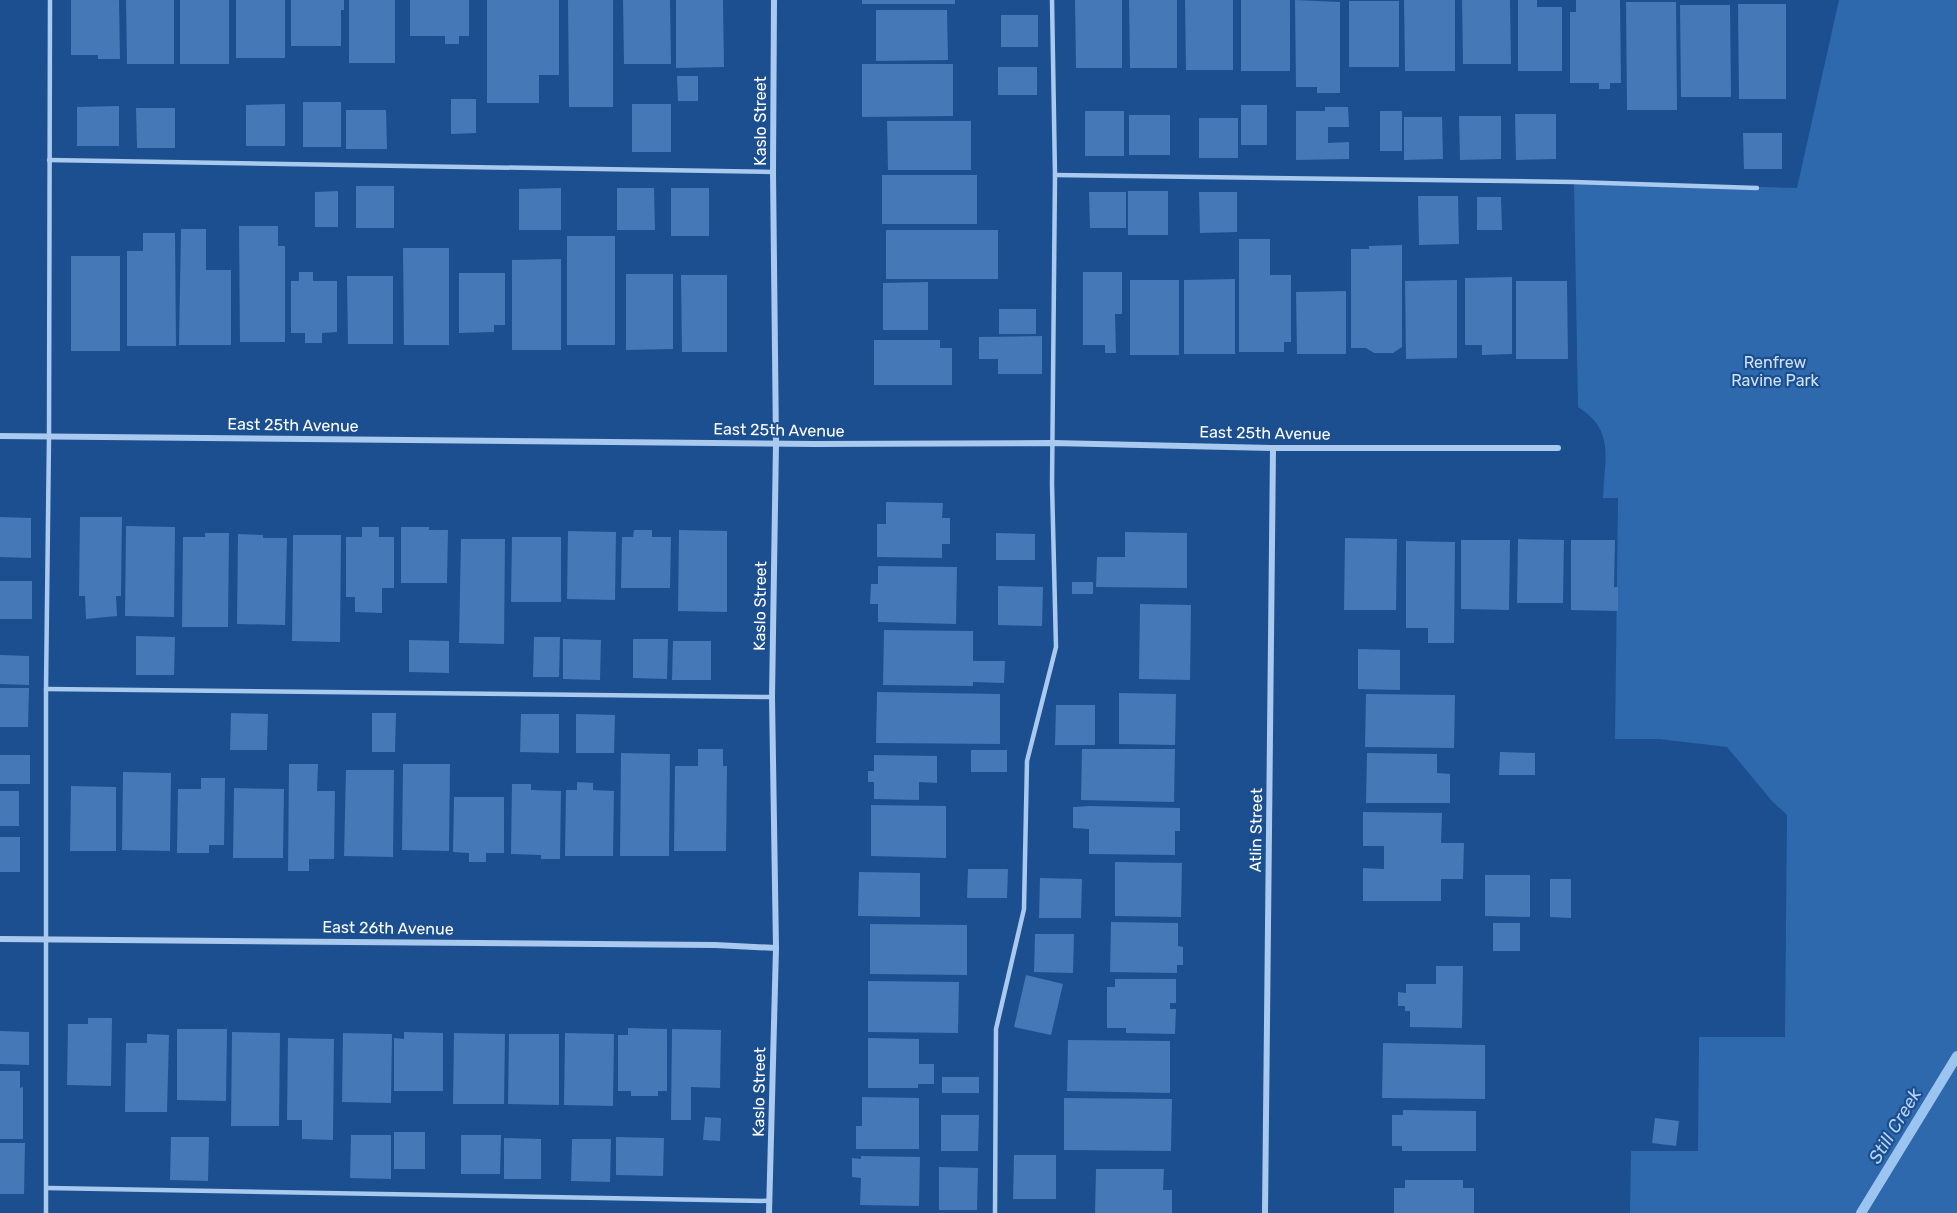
<svg xmlns="http://www.w3.org/2000/svg" width="1957" height="1213" font-family="Rubik,sans-serif">
<style>
.green{fill:#2e69ad}
.lines{fill:none;stroke-linecap:round;stroke-linejoin:round}
.stream{stroke:#9cc4f0;stroke-width:10}
.building{fill:#4478b7}
.service{stroke:#a9c9ee;stroke-width:4.5}
.minor{stroke:#a9c9ee;stroke-width:6}
.labels{text-anchor:middle;dominant-baseline:central;stroke-width:4.5;stroke-linejoin:round;paint-order:stroke}
.street-label{font-size:16px;fill:#fff;stroke:#1b4f8f}
.park-label{font-size:16px;fill:#cfe3fa;stroke:#1b4f8f}
.water-label{font-size:18px;font-style:italic;fill:#b5d3f5;stroke:#1b4f8f}
</style>
<rect width="100%" height="100%" fill="#1b4f8f"/>
<path class="green" d="M1839 0H1957V1213H1630L1631 1151H1698L1699 1037H1785L1787 815 1772 801 1727 747 1659 739H1615L1618 498H1603C1604 459 1616 431 1578 407L1574 182 1797 188Z"/>
<g class="lines">
<path class="stream" d="M1861 1213 1957 1056"/>
</g>
<g class="building">
<path d="M71 0H119L120 59H98V55H71Z"/>
<path d="M126 0H174V64H127Z"/>
<rect x="180" y="0" width="49" height="64"/>
<rect x="236" y="0" width="49" height="58"/>
<path d="M291 0H344V10H341V46H291Z"/>
<rect x="349" y="0" width="46" height="63"/>
<path d="M410 0H469V36H459V44H445V36H410Z"/>
<path d="M487 0H559V75H539V103H487Z"/>
<path d="M568 0H613V107H569Z"/>
<path d="M623 0H670L671 64H624Z"/>
<path d="M676 0H723L724 67 676 68Z"/>
<rect x="862" y="0" width="93" height="4"/>
<path d="M1075 0H1122V68H1076Z"/>
<path d="M1129 0H1177V68H1130Z"/>
<path d="M1185 0H1233V70H1186Z"/>
<rect x="1241" y="0" width="49" height="71"/>
<path d="M1295 0 1340 2V93H1317V87H1296Z"/>
<path d="M1404 0H1455V71H1405Z"/>
<path d="M1462 0H1510L1511 64H1463Z"/>
<path d="M1518 0H1537V7H1562V71H1518Z"/>
<path d="M1576 0H1620L1621 83H1610V89H1599V83H1570V12H1576Z"/>
<rect x="1349" y="1" width="50" height="66"/>
<path d="M1626 2H1676L1677 110H1627Z"/>
<path d="M1738 4H1786V99H1739Z"/>
<path d="M1680 5H1730L1731 97H1681Z"/>
<path d="M876 10H947L948 60 876 61Z"/>
<rect x="1001" y="15" width="37" height="32"/>
<path d="M862 64H953V116L862 117Z"/>
<rect x="998" y="67" width="39" height="28"/>
<path d="M677 76H698V101H678Z"/>
<path d="M451 99H476V133L451 134Z"/>
<rect x="303" y="102" width="38" height="45"/>
<path d="M285 104V146H246V105Z"/>
<rect x="632" y="104" width="39" height="48"/>
<rect x="1241" y="105" width="26" height="40"/>
<path d="M119 106V146H77V107Z"/>
<path d="M1325 107H1348L1349 127H1328V143L1349 142V159L1296 160V111H1325Z"/>
<path d="M136 108H175V148H137Z"/>
<path d="M346 110H386L387 149H346Z"/>
<rect x="1085" y="111" width="39" height="45"/>
<rect x="1380" y="111" width="22" height="40"/>
<path d="M1515 114H1556V159L1516 160Z"/>
<rect x="1129" y="115" width="41" height="40"/>
<path d="M1459 116H1501V159L1460 160Z"/>
<path d="M1404 117H1442L1443 159 1404 160Z"/>
<rect x="1199" y="118" width="39" height="40"/>
<path d="M887 121H971V170H888Z"/>
<path d="M1743 133H1782V169H1744Z"/>
<rect x="882" y="175" width="95" height="49"/>
<rect x="356" y="186" width="38" height="42"/>
<path d="M561 188V230H519V189Z"/>
<path d="M617 188H654L655 230H617Z"/>
<rect x="671" y="188" width="38" height="48"/>
<path d="M338 191V227H315V192Z"/>
<rect x="1128" y="191" width="40" height="44"/>
<path d="M1089 192H1126V228H1090Z"/>
<path d="M1199 192H1237V232L1200 233Z"/>
<path d="M1418 196H1458L1459 244 1419 245Z"/>
<path d="M1477 197H1501L1502 230H1477Z"/>
<path d="M239 226H278V246H285V342H240Z"/>
<path d="M181 229H206V270H231V345H179Z"/>
<rect x="886" y="230" width="112" height="49"/>
<path d="M143 233H175L176 346H127V251H143Z"/>
<rect x="567" y="236" width="48" height="109"/>
<path d="M1239 239H1270V275H1291V342H1284V352H1239Z"/>
<path d="M1402 245V347L1393 353H1374L1366 348H1351V249H1369V246Z"/>
<path d="M403 248H449V345H404Z"/>
<rect x="71" y="256" width="49" height="95"/>
<path d="M561 259V350H512V260Z"/>
<path d="M299 272H313V281H337V332L322 333V343H305V333H291V281H299Z"/>
<path d="M1083 272H1122V314H1115L1116 353H1105V345H1083Z"/>
<path d="M459 273H505V325H494V332L459 333Z"/>
<path d="M626 274H673V349L626 350Z"/>
<path d="M681 275H727V352H682Z"/>
<path d="M347 276H393V344H348Z"/>
<path d="M1512 277V354L1482 355V345H1465V278Z"/>
<path d="M1235 279V354H1184V280Z"/>
<rect x="1130" y="280" width="49" height="75"/>
<path d="M1457 280V358L1406 359 1405 281Z"/>
<path d="M1516 281H1567L1568 359H1516Z"/>
<path d="M928 282V330H883V283Z"/>
<path d="M1346 291V354H1297L1296 292Z"/>
<rect x="999" y="309" width="37" height="25"/>
<path d="M1042 336V374H998V359H979V337Z"/>
<path d="M874 340H940V348H952V385H874Z"/>
<path d="M886 502 943 503 942 518H950V544H942V558L877 557V524H886Z"/>
<path d="M0 517 31 518V558L0 557Z"/>
<path d="M80 517H122L121 596H116L117 616 86 619 85 596H79Z"/>
<path d="M126 526 175 527 174 617 125 616Z"/>
<path d="M362 527H379V537H394V588H382V613L355 612V597H346V537H362Z"/>
<path d="M401 527H429V530H448L447 583H401Z"/>
<path d="M634 530H652V537H671L670 588H621L622 537H633Z"/>
<path d="M679 530 727 531V612L678 611Z"/>
<path d="M568 531 616 532 615 600 567 599Z"/>
<path d="M1125 532 1187 533V588L1096 587 1097 557H1125Z"/>
<path d="M205 533H229L228 627H182L183 537H205Z"/>
<path d="M996 533 1035 534V560H996Z"/>
<path d="M238 534 263 535V538H287L285 625 237 624Z"/>
<path d="M293 535H341L340 642 292 641Z"/>
<path d="M512 537H561V602H511Z"/>
<path d="M1345 538 1397 539 1396 610H1344Z"/>
<path d="M461 539H505L504 644 459 643Z"/>
<path d="M1518 539 1564 540 1563 603H1517Z"/>
<path d="M1461 540H1510L1509 610 1461 609Z"/>
<path d="M1571 540H1615L1614 587H1618V611L1571 610Z"/>
<path d="M1406 541 1455 542 1454 643H1428V628H1406Z"/>
<path d="M878 566 957 567 956 624 878 622V604H870L871 584H878Z"/>
<rect x="0" y="581" width="32" height="38"/>
<rect x="1072" y="582" width="21" height="12"/>
<path d="M998 586 1043 587 1042 626 998 625Z"/>
<path d="M1140 604 1191 605 1190 680 1139 679Z"/>
<path d="M884 630 973 631V661H1005L1004 683 973 682V686L883 685Z"/>
<path d="M136 636 175 637 174 675H136Z"/>
<path d="M534 637H560L559 677H533Z"/>
<path d="M563 639 601 640 600 680 563 679Z"/>
<path d="M633 639H668L667 679 633 678Z"/>
<path d="M409 640 449 641V673L409 672Z"/>
<path d="M673 641H711V680H672Z"/>
<path d="M1358 649 1400 650V690L1358 689Z"/>
<path d="M0 655 29 656V685L0 684Z"/>
<path d="M0 688H29L28 727H0Z"/>
<path d="M877 692 1000 694V744L876 743Z"/>
<path d="M1119 693 1176 694 1175 745 1119 744Z"/>
<path d="M1366 694 1455 695 1454 748 1365 747Z"/>
<path d="M1056 705H1095V745H1055Z"/>
<path d="M231 713 268 714 267 750H230Z"/>
<path d="M372 713H396L395 752H372Z"/>
<path d="M521 714H559V753L520 752Z"/>
<path d="M576 714 615 715 614 753H576Z"/>
<path d="M698 749H723V766H727L726 851H674L675 766H698Z"/>
<path d="M1082 749H1175L1174 802 1081 800Z"/>
<rect x="971" y="750" width="36" height="22"/>
<path d="M1500 752 1535 753V775H1499Z"/>
<path d="M621 753 670 754 669 856H620Z"/>
<path d="M1367 753 1437 754V773L1450 774V803H1366Z"/>
<rect x="0" y="755" width="30" height="29"/>
<path d="M874 755 937 756V783L919 782V800L874 799V782H868V771H874Z"/>
<path d="M289 764H318L317 791H335L334 859H309V871H288Z"/>
<path d="M403 764H450L449 851 402 850Z"/>
<path d="M346 770H394L393 857 344 856Z"/>
<path d="M123 772 171 773 170 851 122 850Z"/>
<path d="M201 778H225L224 845H209V853H177L178 789H201Z"/>
<path d="M577 782 593 783V790L614 791 613 856H565L566 790H577Z"/>
<path d="M512 784H531V790L561 791 560 859H541V855L511 854Z"/>
<path d="M71 786 116 787V851H70Z"/>
<path d="M234 788 284 789 283 858H233Z"/>
<rect x="0" y="791" width="19" height="35"/>
<path d="M454 797H504V853H486V862H469V853L453 852Z"/>
<path d="M871 805 946 806V858L871 856Z"/>
<path d="M1090 806 1180 808V831H1175V855L1089 854V829L1073 828V807Z"/>
<path d="M1363 812 1442 813 1441 843H1464L1463 879H1441V901H1363V868L1384 869V846H1363Z"/>
<rect x="0" y="837" width="20" height="35"/>
<path d="M1115 862 1182 863 1181 917 1115 916Z"/>
<path d="M968 869H1008L1007 898H967Z"/>
<path d="M859 872 920 873V917L858 916Z"/>
<path d="M1485 875H1530V917L1485 916Z"/>
<path d="M1040 878 1082 879 1081 918H1039Z"/>
<path d="M1550 879H1571V918L1550 917Z"/>
<path d="M1111 922 1178 923V946L1183 947V965H1177V973L1110 972Z"/>
<rect x="1493" y="923" width="27" height="28"/>
<path d="M870 924 967 925V975L870 974Z"/>
<path d="M1035 934H1074L1073 973 1034 972Z"/>
<path d="M1436 966H1463L1462 1028 1410 1027V1011H1405V1006H1398V992L1406 993V984H1436Z"/>
<path d="M1026 975 1063 984 1051 1035 1014 1027Z"/>
<path d="M1115 979H1176V1003H1170V1009H1176L1175 1034 1126 1033V1028H1107V987H1115Z"/>
<path d="M868 981 959 982 958 1033 868 1032Z"/>
<path d="M88 1018H112L111 1086 67 1085 68 1024H88Z"/>
<path d="M628 1028 667 1029V1091H658V1096H631V1091H618V1035H628Z"/>
<path d="M177 1029H227L226 1101 177 1100Z"/>
<path d="M672 1029 721 1030 720 1088 691 1087V1120H671Z"/>
<path d="M0 1031 29 1032V1065L0 1064Z"/>
<path d="M232 1032 280 1033 279 1126H231Z"/>
<path d="M404 1032 443 1033V1091H394V1038L404 1039Z"/>
<path d="M343 1033 392 1034 391 1103 342 1102Z"/>
<path d="M454 1033 505 1034 504 1104H453Z"/>
<path d="M565 1033 614 1034 613 1106 564 1105Z"/>
<path d="M147 1034 169 1035 167 1112H125L126 1043H147Z"/>
<path d="M509 1034H559V1105L508 1104Z"/>
<path d="M288 1038 334 1039 333 1140 302 1139V1120H287Z"/>
<path d="M868 1038 919 1039V1064H934V1084H918V1088H868Z"/>
<path d="M1068 1040 1170 1041V1093L1067 1091Z"/>
<path d="M1383 1043 1485 1045V1099L1382 1098Z"/>
<path d="M0 1071H20V1088L23 1087V1139H0Z"/>
<rect x="942" y="1077" width="37" height="16"/>
<path d="M862 1097 919 1098V1149H856V1126H862Z"/>
<path d="M1064 1098 1172 1099 1171 1151 1064 1150Z"/>
<path d="M1403 1110 1476 1111V1151H1402V1146H1392V1115H1403Z"/>
<path d="M941 1115H979L978 1151H941Z"/>
<path d="M705 1117 721 1118 720 1141 703 1140Z"/>
<path d="M1655 1118 1679 1121 1676 1146 1652 1143Z"/>
<rect x="394" y="1132" width="31" height="37"/>
<path d="M351 1135H391V1179L350 1178Z"/>
<path d="M461 1135H501L500 1174H461Z"/>
<path d="M171 1137H209L208 1181 170 1180Z"/>
<path d="M616 1137 664 1138 663 1176 616 1175Z"/>
<path d="M504 1138 541 1139V1179H504Z"/>
<path d="M572 1139H611L610 1182 571 1181Z"/>
<path d="M0 1143H25L24 1194H0Z"/>
<path d="M1014 1155H1056V1199H1013Z"/>
<path d="M861 1156 920 1157 919 1206 860 1205 861 1178 852 1177V1158L861 1159Z"/>
<path d="M939 1167 978 1168 977 1210H939Z"/>
<path d="M1096 1169H1164L1163 1190H1172V1213H1095Z"/>
<path d="M1405 1180H1463V1188H1474V1213H1394V1188H1405Z"/>
</g>
<g class="lines">
<g class="service">
<path d="M49 160 773 172"/>
<path d="M1055 175 1574 182 1757 188"/>
<path d="M46 689 772 697"/>
<path d="M47 1188 770 1201"/>
<path d="M46 1213V689L49 437 50 0"/>
<path d="M995 1213 996 1029 1024 909 1027 761 1056 647 1052 484 1055 175 1052 0"/>
</g>
<g class="minor">
<path d="M0 436 815 444 1053 443 1273 448H1558"/>
<path d="M0 939 715 945 776 948"/>
<path d="M769 1213 776 948 772 697 776 443 773 172 774 0"/>
<path d="M1265 1213 1273 448"/>
</g>
</g>
<g class="labels">
<g class="street-label">
<text transform="translate(760 121) rotate(-90)">Kaslo Street</text>
<text transform="translate(293 425) rotate(1)">East 25th Avenue</text>
<text transform="translate(779 430) rotate(1)">East 25th Avenue</text>
<text transform="translate(1265 433) rotate(1)">East 25th Avenue</text>
<text transform="translate(760 606) rotate(-89)">Kaslo Street</text>
<text transform="translate(1256 830) rotate(-89)">Atlin Street</text>
<text transform="translate(388 928) rotate(1)">East 26th Avenue</text>
<text transform="translate(759 1092) rotate(-89)">Kaslo Street</text>
</g>
<g class="park-label">
<text x="1775" y="362">Renfrew<tspan x="1775" dy="18">Ravine Park</tspan></text>
</g>
<g class="water-label">
<text transform="translate(1895 1126) rotate(-59)">Still Creek</text>
</g>
</g>
</svg>
